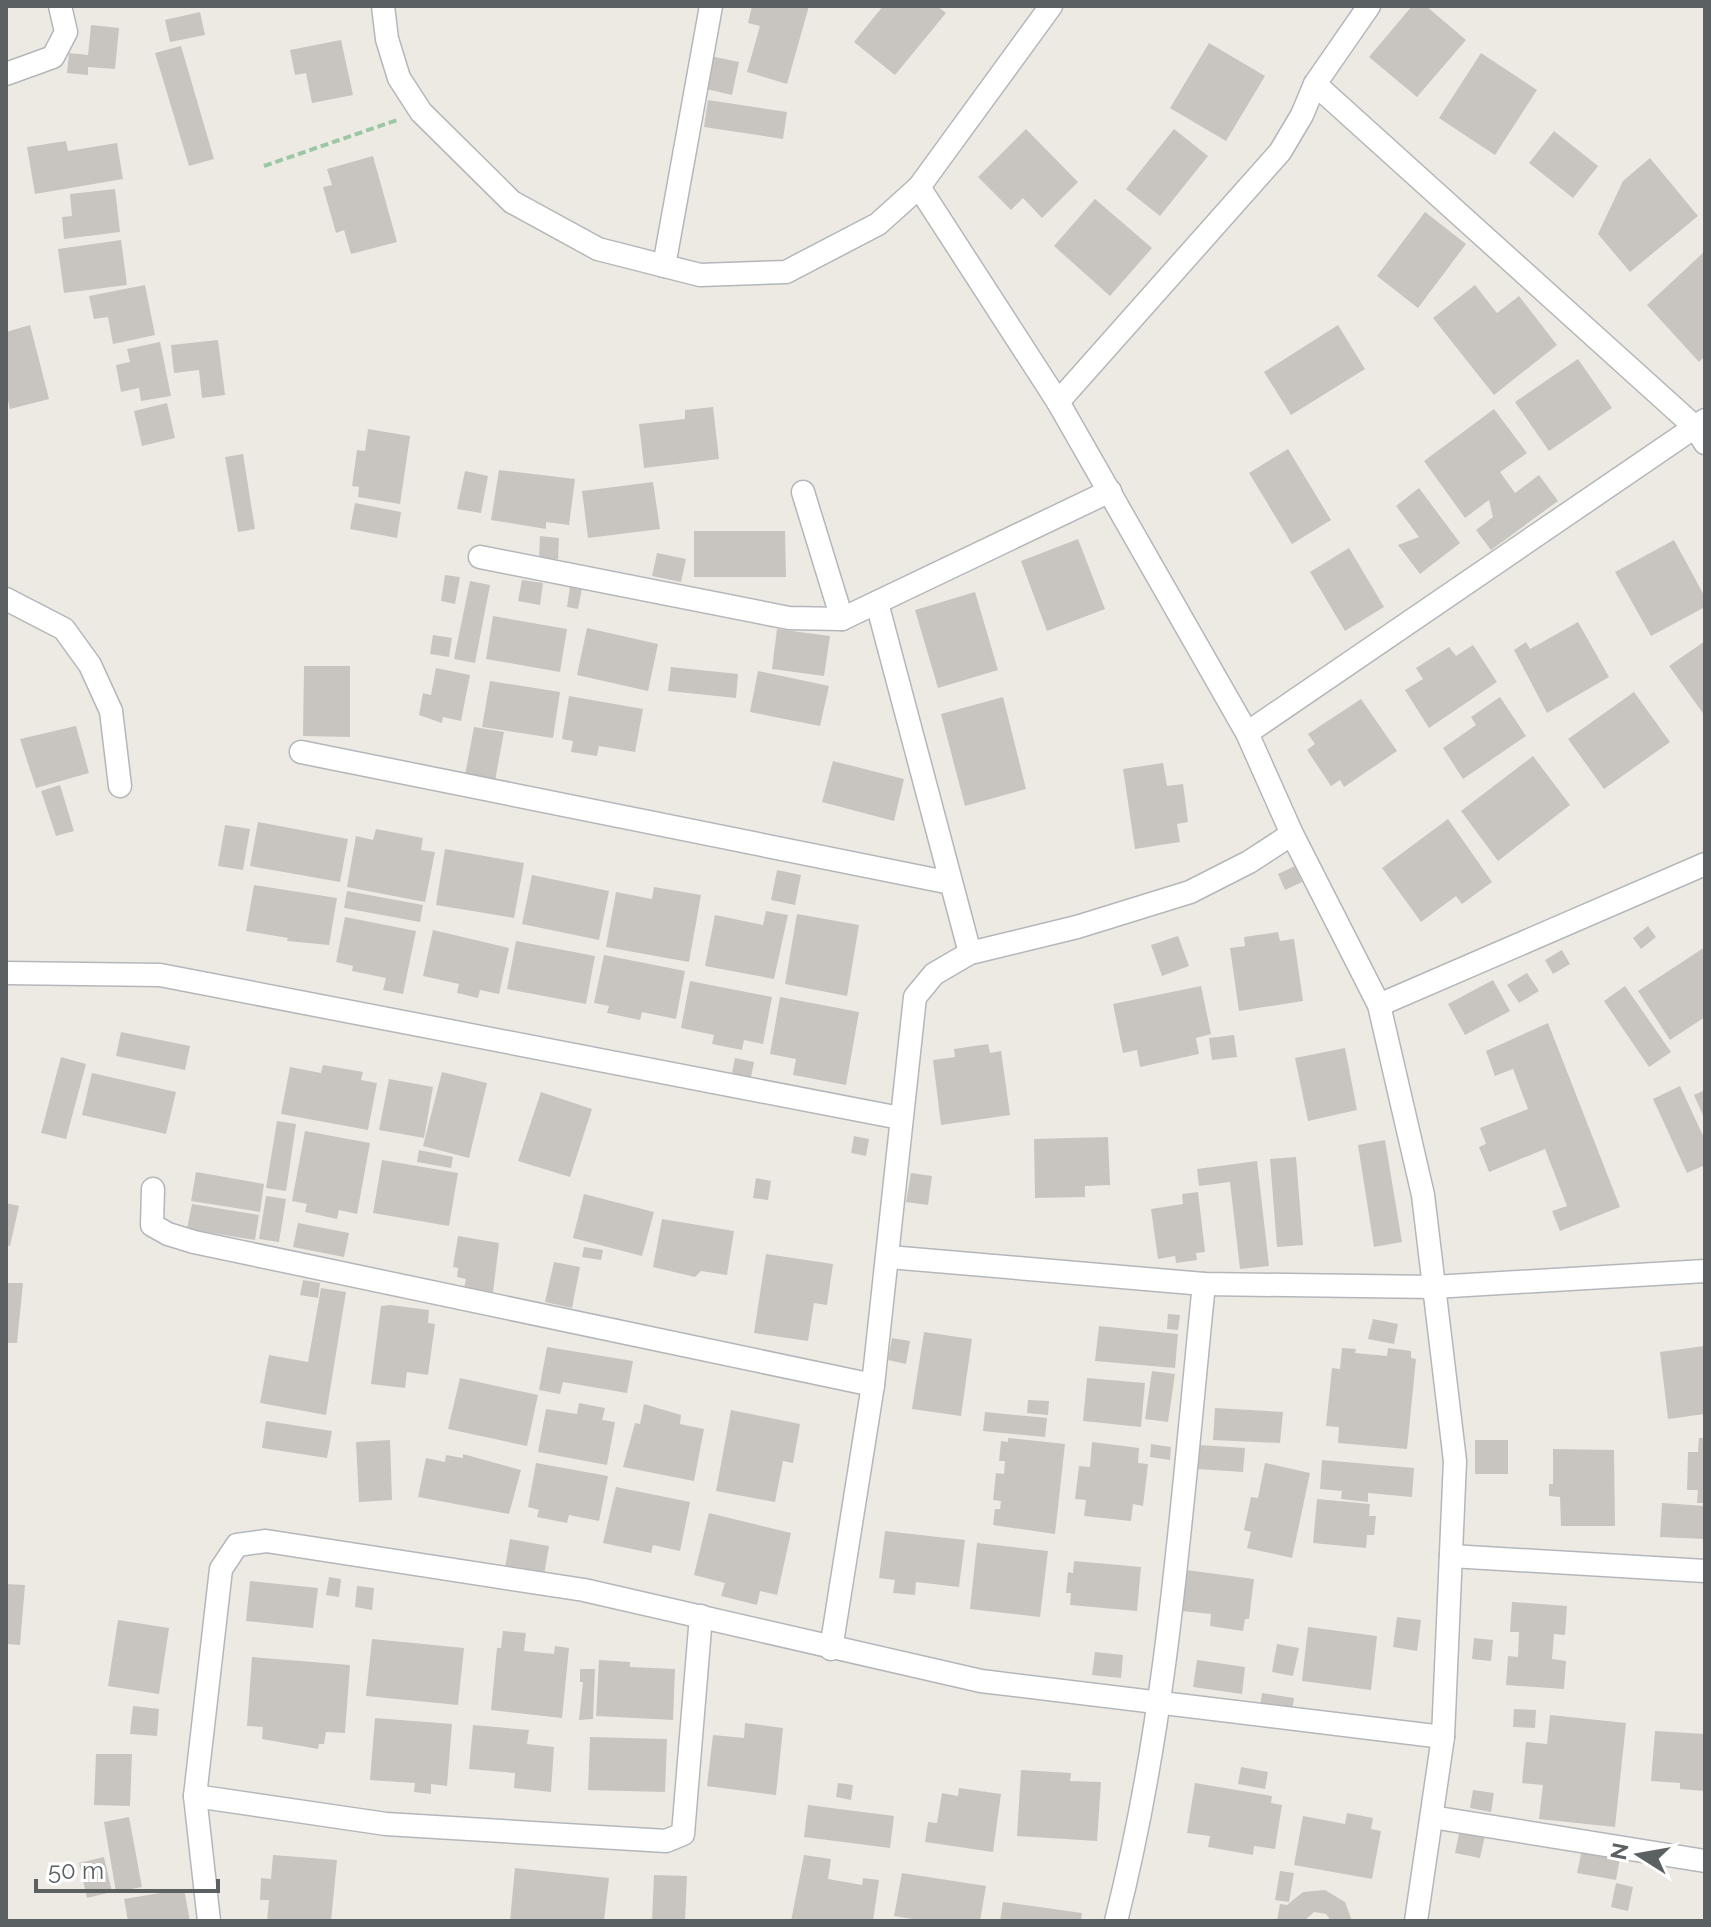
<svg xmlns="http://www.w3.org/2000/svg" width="1711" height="1927" font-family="Raleway,sans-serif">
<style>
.building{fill:#c8c5c0}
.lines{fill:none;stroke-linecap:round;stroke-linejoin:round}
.street-casing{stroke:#b4b7ba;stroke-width:25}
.path{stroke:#9bc8a3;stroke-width:4;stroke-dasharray:8 4;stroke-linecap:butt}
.street{stroke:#fff;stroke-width:22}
</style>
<rect width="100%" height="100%" fill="#edeae3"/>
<g class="building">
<path d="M752 6H809L787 84 747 72 760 26 748 23Z"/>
<path d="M883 6H937L946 13 895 75 854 42Z"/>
<path d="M1412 6H1426L1466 40 1417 97 1369 57Z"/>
<path d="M200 12 205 35 170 42 165 20Z"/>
<path d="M91 25 119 28 115 69 88 67V75L67 73 69 53 88 55Z"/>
<path d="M341 40 353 95 312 103 306 73 295 75 290 50Z"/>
<path d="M1209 43 1265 76 1226 141 1170 108Z"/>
<path d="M181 46 214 159 189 166 155 53Z"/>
<path d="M1481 53 1537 90 1495 155 1439 118Z"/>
<path d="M710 56 739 62 732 95 702 88Z"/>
<path d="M708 100 787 112 783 139 704 127Z"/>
<path d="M1026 129 1078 182 1042 218 1023 198 1011 210 978 177Z"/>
<path d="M1174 129 1208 156 1160 216 1126 189Z"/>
<path d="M1554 131 1598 166 1573 198 1529 163Z"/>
<path d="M66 141 68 151 117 143 123 179 35 194 27 147Z"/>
<path d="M373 156 397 242 351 254 344 230 336 233 323 187 332 185 327 169Z"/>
<path d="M1650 158 1698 216 1630 272 1598 234 1623 181Z"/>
<path d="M115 189 120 232 64 239 62 217 72 216 70 194Z"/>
<path d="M1095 199 1152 248 1110 296 1054 246Z"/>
<path d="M1425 212 1466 244 1418 308 1377 276Z"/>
<path d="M121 240 127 285 64 293 58 249Z"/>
<path d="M1705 251V356L1699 362 1647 305Z"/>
<path d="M145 285 155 335 113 344 108 317 94 319 89 296Z"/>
<path d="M1475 285 1497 313 1519 296 1557 345 1494 395 1433 318Z"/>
<path d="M30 325 49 399 10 409 6 392V332Z"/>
<path d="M1338 325 1365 369 1291 415 1264 372Z"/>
<path d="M218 340 225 395 202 398 199 370 174 373 171 345Z"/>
<path d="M160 342 171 396 141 401 139 388 121 392 116 365 130 362 127 349Z"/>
<path d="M1578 359 1612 408 1549 451 1515 402Z"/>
<path d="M167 403 175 438 142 446 134 411Z"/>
<path d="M713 407 719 459 644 468 639 424 685 419V410Z"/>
<path d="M1494 409 1527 453 1500 472 1515 493 1539 475 1558 501 1491 550 1476 530 1493 517 1489 500 1465 518 1424 461Z"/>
<path d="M368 429 410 436 400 504 358 497 359 487 352 486 357 450 365 451Z"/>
<path d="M1288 449 1331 520 1292 544 1249 473Z"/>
<path d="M243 454 255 529 238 532 225 457Z"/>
<path d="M499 470 575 479 569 525 546 522V529L491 520Z"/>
<path d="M465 471 488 476 481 513 457 509Z"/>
<path d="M653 482 660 529 588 538 582 491Z"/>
<path d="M1419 488 1460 543 1420 574 1398 545 1419 537 1396 506Z"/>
<path d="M355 503 401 512 397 538 350 529Z"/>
<path d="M694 531H785L786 577H694Z"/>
<path d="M540 536 559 538 558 559 539 558Z"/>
<path d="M1078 539 1105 609 1047 631 1021 561Z"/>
<path d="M1674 540 1705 597V607L1651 636 1615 572Z"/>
<path d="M1349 548 1384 607 1345 631 1310 572Z"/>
<path d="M657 553 686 559 681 582 652 576Z"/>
<path d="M445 575 460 577 455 604 441 601Z"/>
<path d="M522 580 543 583 540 605 518 601Z"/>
<path d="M470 581 490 585 475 663 454 659Z"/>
<path d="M570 586 582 588 578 609 567 607Z"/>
<path d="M975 592 998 670 938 688 915 610Z"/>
<path d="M493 616 567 629 560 672 486 659Z"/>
<path d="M1578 622 1609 677 1547 713 1514 650 1526 642 1530 649Z"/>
<path d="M587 628 658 644 648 691 577 675Z"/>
<path d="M777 629 830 636 824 676 772 669Z"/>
<path d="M433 635 452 638 449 657 430 654Z"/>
<path d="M1705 641V716L1669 666Z"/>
<path d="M1473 645 1497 682 1429 728 1405 690 1423 679 1416 668 1449 647 1456 656Z"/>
<path d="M304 666H350V737L303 736Z"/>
<path d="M671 667 738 674 736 698 668 691Z"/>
<path d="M436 668 470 675 461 721 443 717 442 723 419 715 423 693 431 695Z"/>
<path d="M758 671 829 686 820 726 750 712Z"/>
<path d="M490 681 560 692 553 738 482 727Z"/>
<path d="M1634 692 1670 742 1604 789 1568 739Z"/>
<path d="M569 696 643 709 635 752 599 746 597 756 571 752 573 741 562 739Z"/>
<path d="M1003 697 1026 789 965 806 941 714Z"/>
<path d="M1500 697 1526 736 1463 779 1443 748 1476 725 1471 717Z"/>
<path d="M1361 699 1397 751 1344 787 1340 780 1331 786 1307 750 1315 744 1308 734Z"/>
<path d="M76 726 89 773 36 788 20 739Z"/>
<path d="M474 727 504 732 495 781 465 775Z"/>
<path d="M1533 756 1570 805 1498 861 1461 811Z"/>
<path d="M833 761 904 779 894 821 822 802Z"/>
<path d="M1163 763 1167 786 1183 784 1188 822 1177 824 1180 842 1135 849 1123 769Z"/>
<path d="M60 785 74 831 56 836 41 791Z"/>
<path d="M1448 819 1492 882 1462 904 1456 896 1421 922 1382 868Z"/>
<path d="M258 822 348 839 340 882 250 866Z"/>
<path d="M225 825 250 829 243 870 218 866Z"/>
<path d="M376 829 423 838 421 850 435 852 425 902 347 887 356 836 373 840Z"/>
<path d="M445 849 524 863 514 918 436 905Z"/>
<path d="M1295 866 1302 882 1285 890 1278 874Z"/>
<path d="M777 870 801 875 795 905 771 900Z"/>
<path d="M532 875 609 891 599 940 522 924Z"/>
<path d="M254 885 337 898 329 945 287 941 288 938 246 931Z"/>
<path d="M654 887 701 895 689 962 606 947 616 892 652 899Z"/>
<path d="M347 891 423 905 420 922 344 908Z"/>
<path d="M766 911 788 915 774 979 705 966 715 915 763 925Z"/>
<path d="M797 914 859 925 847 996 785 984Z"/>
<path d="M345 917 416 931 403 994 383 990 386 978 352 971 353 966 336 962Z"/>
<path d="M1648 926 1656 937 1641 949 1633 938Z"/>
<path d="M433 930 509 948 499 994 480 990 478 998 457 993 459 984 423 976Z"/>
<path d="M1278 932 1280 941 1294 939 1303 1001 1239 1011 1230 948 1245 946 1244 937Z"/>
<path d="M1178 936 1189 966 1162 976 1151 945Z"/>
<path d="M516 941 595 956 586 1004 507 989Z"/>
<path d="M1705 947V1017L1670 1040 1638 991Z"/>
<path d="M1562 950 1570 964 1553 974 1545 960Z"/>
<path d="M604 955 685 971 676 1019 642 1012 640 1020 607 1013 609 1006 594 1003Z"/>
<path d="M1527 973 1539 991 1519 1003 1507 985Z"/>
<path d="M1493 980 1510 1011 1465 1035 1448 1004Z"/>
<path d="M690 981 772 997 763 1044 744 1040 742 1050 712 1044 714 1035 681 1028Z"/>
<path d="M1201 986 1211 1034 1196 1038 1199 1054 1140 1067 1137 1050 1123 1053 1113 1004Z"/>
<path d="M1625 986 1671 1052 1649 1067 1604 1001Z"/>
<path d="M780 997 859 1012 846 1085 793 1075 796 1059 770 1054Z"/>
<path d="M1548 1023 1620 1207 1560 1231 1552 1211 1567 1206 1545 1149 1489 1172 1479 1147 1486 1144 1480 1128 1528 1109 1513 1069 1495 1076 1486 1051Z"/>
<path d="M121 1032 190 1046 185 1070 116 1056Z"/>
<path d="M1234 1035 1237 1057 1212 1060 1209 1038Z"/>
<path d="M988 1044 990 1053 1001 1051 1010 1115 941 1125 933 1060 955 1057 954 1049Z"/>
<path d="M1345 1048 1357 1110 1308 1121 1295 1058Z"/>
<path d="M61 1057 86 1064 66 1139 41 1133Z"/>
<path d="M735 1058 754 1062 749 1087 730 1083Z"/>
<path d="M323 1065 363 1072 361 1080 377 1083 368 1130 281 1114 290 1067 321 1073Z"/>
<path d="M442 1072 487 1083 469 1158 423 1146Z"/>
<path d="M92 1073 176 1092 166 1134 82 1115Z"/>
<path d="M389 1079 433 1087 424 1138 379 1130Z"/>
<path d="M1680 1086 1705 1140V1165L1687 1173 1653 1099Z"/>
<path d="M1705 1090V1120L1694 1095Z"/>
<path d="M541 1092 592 1109 570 1177 518 1161Z"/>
<path d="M277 1121 296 1124 286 1191 266 1188Z"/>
<path d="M305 1131 370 1143 357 1214 339 1210 337 1219 305 1212 307 1204 292 1201Z"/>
<path d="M854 1136 869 1139 866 1156 851 1153Z"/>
<path d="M1108 1137 1110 1185 1085 1186V1197L1035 1198 1034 1139Z"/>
<path d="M1385 1140 1402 1242 1374 1247 1358 1145Z"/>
<path d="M419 1150 453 1157 451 1168 417 1162Z"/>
<path d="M1296 1157 1303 1245 1277 1247 1270 1159Z"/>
<path d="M382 1160 458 1173 449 1226 373 1213Z"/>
<path d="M1257 1161 1269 1266 1240 1269 1230 1182 1199 1186 1197 1169Z"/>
<path d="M196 1172 264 1184 260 1212 191 1201Z"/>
<path d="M911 1173 932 1176 928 1205 906 1202Z"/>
<path d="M756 1178 771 1181 768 1200 753 1198Z"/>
<path d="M1198 1192 1205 1252 1196 1253 1197 1260 1176 1263 1175 1256 1158 1259 1151 1209 1183 1204 1182 1194Z"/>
<path d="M584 1194 654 1212 642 1256 573 1238Z"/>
<path d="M266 1196 286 1199 279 1242 259 1239Z"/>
<path d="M6 1203 19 1206 10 1246 6 1245Z"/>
<path d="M192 1204 259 1215 255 1240 187 1229Z"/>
<path d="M662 1219 734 1231 727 1275 701 1271 695 1277 653 1267Z"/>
<path d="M298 1223 349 1233 344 1257 293 1247Z"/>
<path d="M458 1236 499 1243 493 1293 464 1288 466 1279 457 1277 458 1268 453 1267Z"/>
<path d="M584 1247 603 1250 601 1260 582 1257Z"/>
<path d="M766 1254 833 1264 827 1305 814 1303 808 1341 754 1333Z"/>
<path d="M554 1262 580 1267 572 1308 545 1302Z"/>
<path d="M303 1280 320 1283 318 1298 300 1295Z"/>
<path d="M6 1283H23L17 1343H6Z"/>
<path d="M321 1288 346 1292 326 1415 260 1403 269 1355 308 1362Z"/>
<path d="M390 1305 429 1310 428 1323 435 1324 428 1375 407 1372 405 1388 371 1384 381 1306Z"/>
<path d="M1168 1314 1180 1315 1178 1330 1167 1329Z"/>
<path d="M1373 1319 1398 1324 1394 1344 1368 1339Z"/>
<path d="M1099 1326 1178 1334 1175 1368 1095 1361Z"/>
<path d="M924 1332 972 1339 961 1416 912 1409Z"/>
<path d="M892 1338 910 1341 906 1364 888 1360Z"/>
<path d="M1705 1346V1414L1668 1419 1660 1352Z"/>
<path d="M547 1347 633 1361 627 1393 563 1382 560 1394 539 1390Z"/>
<path d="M1342 1348 1356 1349 1355 1353 1387 1356 1388 1348 1411 1351V1358L1416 1359 1407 1449 1338 1443 1339 1427 1326 1426 1332 1368 1340 1369Z"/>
<path d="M1152 1371 1175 1374 1168 1422 1145 1419Z"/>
<path d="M460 1378 538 1395 527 1446 448 1429Z"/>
<path d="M1087 1378 1145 1383 1141 1427 1083 1421Z"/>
<path d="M1028 1400 1049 1401 1048 1415 1027 1413Z"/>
<path d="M579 1403 605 1408 602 1420 615 1422 607 1465 538 1452 546 1409 577 1414Z"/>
<path d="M644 1404 681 1415 680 1424 704 1429 694 1481 623 1467 635 1423 640 1424Z"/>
<path d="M1215 1408 1283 1412 1280 1443 1213 1440Z"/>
<path d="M731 1410 800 1424 793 1463 783 1461 775 1502 716 1491Z"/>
<path d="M985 1412 1047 1418 1045 1437 983 1431Z"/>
<path d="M266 1421 332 1431 327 1458 262 1448Z"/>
<path d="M1008 1438 1065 1444 1055 1534 993 1525 995 1509H1000L1001 1501 993 1500 996 1473 1004 1474 1005 1461H999L1001 1441 1008 1442Z"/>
<path d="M1699 1438H1705V1503H1697L1698 1490H1687L1688 1452H1698Z"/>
<path d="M390 1440 392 1500 359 1502 356 1442Z"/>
<rect x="1475" y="1440" width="33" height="34"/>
<path d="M1092 1442 1139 1448 1138 1463 1148 1464 1143 1506 1133 1504 1131 1521 1084 1516 1086 1500 1075 1499 1079 1466 1090 1467Z"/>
<path d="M1151 1444 1171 1447 1170 1460 1150 1457Z"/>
<path d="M1199 1445 1245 1448 1243 1472 1197 1469Z"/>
<path d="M1553 1449 1614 1450 1615 1526H1561L1560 1497 1549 1496V1484H1553Z"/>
<path d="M463 1454 521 1470 509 1514 418 1497 426 1458 445 1462 446 1455 463 1458Z"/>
<path d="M1322 1460 1414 1468 1412 1497 1368 1493V1502L1341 1499 1342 1491 1320 1489Z"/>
<path d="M536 1463 608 1476 599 1521 569 1515 567 1523 537 1517 539 1510 528 1507Z"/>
<path d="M1265 1463 1310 1473 1292 1558 1247 1548 1251 1532 1244 1530 1251 1497 1258 1498Z"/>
<path d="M616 1487 690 1502 680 1551 653 1545 651 1553 603 1543Z"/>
<path d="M1317 1499 1370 1504 1369 1516H1376L1374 1535H1367L1366 1548 1313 1543Z"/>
<path d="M1662 1503 1705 1506V1539L1660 1537Z"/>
<path d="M709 1513 791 1533 777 1595 760 1591 757 1605 721 1596 725 1583 694 1575Z"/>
<path d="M885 1531 965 1540 959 1587 916 1582 915 1595 893 1593 895 1580 879 1578Z"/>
<path d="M510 1539 549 1546 544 1575 505 1568Z"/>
<path d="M977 1543 1048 1551 1040 1617 970 1609Z"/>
<path d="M1074 1561 1141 1567 1137 1611 1070 1605 1071 1593H1066L1068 1572 1073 1573Z"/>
<path d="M1186 1570 1254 1579 1249 1619H1245L1243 1631 1210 1626 1211 1614 1181 1611Z"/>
<path d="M329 1577 341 1579 339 1597 326 1595Z"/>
<path d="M250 1581 318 1588 313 1628 246 1621Z"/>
<path d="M6 1584 25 1585 20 1645 6 1644Z"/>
<path d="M357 1586 374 1588 372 1610 355 1607Z"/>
<path d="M1512 1602 1567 1606 1565 1635 1554 1634 1552 1659 1566 1661 1564 1689 1506 1685 1508 1656 1518 1657 1519 1632H1510Z"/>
<path d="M1397 1617 1421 1620 1417 1651 1393 1647Z"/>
<path d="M118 1620 169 1628 159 1694 108 1686Z"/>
<path d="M1308 1627 1377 1636 1371 1690 1302 1681Z"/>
<path d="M503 1631 526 1633 524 1651 554 1654 555 1646 569 1648 562 1718 491 1710 497 1648H501Z"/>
<path d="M1474 1638 1493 1640 1491 1661 1472 1659Z"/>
<path d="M372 1639 464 1648 458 1705 366 1696Z"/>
<path d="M1277 1644 1299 1648 1293 1676 1272 1672Z"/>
<path d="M1095 1652 1123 1655 1121 1678 1092 1675Z"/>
<path d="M252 1657 350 1665 345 1733 326 1732 324 1744H319L318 1749 262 1739 263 1727 247 1726Z"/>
<path d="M599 1660 630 1662V1667L675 1669 673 1720 596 1716Z"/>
<path d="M1197 1660 1245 1667 1242 1694 1193 1687Z"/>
<path d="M580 1669H595L593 1719 579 1720 583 1682H580Z"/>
<path d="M1262 1693 1294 1698 1292 1711 1260 1707Z"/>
<path d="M133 1706 159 1709 157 1736 130 1734Z"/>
<path d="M1514 1709 1536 1710 1535 1728 1513 1727Z"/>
<path d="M1550 1715 1626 1723 1615 1827 1539 1819 1543 1785 1522 1783 1526 1742 1547 1744Z"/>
<path d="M375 1718 452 1724 447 1786 431 1784V1794L414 1792 415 1783 370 1780Z"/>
<path d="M745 1723 783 1728 776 1795 707 1786 713 1735 744 1738Z"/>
<path d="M473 1725 529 1730 527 1744 554 1747 551 1792 514 1788 515 1773 469 1769Z"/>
<path d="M1655 1731 1705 1734V1791L1680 1789V1783L1651 1781Z"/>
<path d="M590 1737 667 1739 665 1792 588 1790Z"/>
<path d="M96 1754H132L130 1806 94 1805Z"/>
<path d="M1241 1767 1268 1772 1265 1789 1238 1784Z"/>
<path d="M1021 1770 1071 1773 1070 1781 1101 1782 1097 1841 1017 1836Z"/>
<path d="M838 1783 853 1785 851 1800 836 1797Z"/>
<path d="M1195 1783 1272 1796 1271 1803 1282 1805 1275 1849 1254 1846 1253 1855 1208 1847 1210 1836 1187 1833Z"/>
<path d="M959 1788 1001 1794 993 1852 925 1842 928 1822 937 1823 942 1793 958 1796Z"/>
<path d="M1473 1790 1494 1793 1491 1812 1470 1808Z"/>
<path d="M808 1805 894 1816 890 1848 804 1837Z"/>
<path d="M1347 1813 1373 1818 1371 1829 1381 1831 1372 1879 1294 1865 1303 1816 1345 1824Z"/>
<path d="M129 1817 142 1887 116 1892 104 1822Z"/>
<path d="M1460 1829 1485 1835 1480 1858 1455 1853Z"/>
<path d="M1582 1850 1620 1858 1616 1880 1577 1873Z"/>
<path d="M273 1855 337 1860 331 1921H267L269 1900H260L261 1878 271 1879Z"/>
<path d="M804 1855 831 1859 828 1879 862 1885 863 1878 879 1880 873 1921H791Z"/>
<path d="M104 1857 112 1892 87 1898 79 1863Z"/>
<path d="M515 1868 609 1878 604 1921H510Z"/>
<path d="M1280 1871 1294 1873 1289 1902 1275 1900Z"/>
<path d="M902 1873 986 1886 980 1921H925L894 1916Z"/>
<path d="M654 1875 687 1876 685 1921H652Z"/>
<path d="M1616 1883 1633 1887 1628 1911 1611 1907Z"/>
<path d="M184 1889 190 1921H128L124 1899Z"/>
<path d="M1325 1890 1345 1902 1352 1921H1331L1326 1914 1314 1912 1304 1921H1277L1280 1904 1287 1905 1303 1892Z"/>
<path d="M1003 1902 1082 1913 1081 1921H1000Z"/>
</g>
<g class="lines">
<g class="street-casing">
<g id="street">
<path d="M383 6 387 39 399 78 421 112 512 202 598 249 700 275 786 272 878 224 919 187 1051 6"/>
<path d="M6 74 53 57 66 32 60 6"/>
<path d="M1315 84 1695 427 1705 443"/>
<path d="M919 187 1058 402 1247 733 1292 834 1379 1005 1423 1195 1455 1461 1443 1737 1416 1921"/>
<path d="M664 266 711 6"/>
<path d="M1058 402 1280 152 1302 115 1315 84 1369 6"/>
<path d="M803 492 842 619"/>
<path d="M480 557 789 618 842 619 1110 491"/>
<path d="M6 599 64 629 90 665 111 711 120 786"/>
<path d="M877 603 970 953"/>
<path d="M1247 733 1705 420"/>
<path d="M301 752 951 883"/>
<path d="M6 973 160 975 900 1118"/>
<path d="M1379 1005 1705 864"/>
<path d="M153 1189 152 1225 168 1234 194 1242 873 1385"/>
<path d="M889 1257 1204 1284 1434 1287 1705 1271"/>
<path d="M1451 1556 1705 1571"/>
<path d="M831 1649 873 1385 915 997 934 974 970 953 1077 927 1190 892 1249 862 1292 834"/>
<path d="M195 1796 386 1824 666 1841 683 1834 701 1616"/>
<path d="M1432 1817 1705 1861"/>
<path d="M209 1921 195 1796 221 1569 237 1545 266 1541 584 1590 981 1681 1443 1737"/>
<path d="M1116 1921C1169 1713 1182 1497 1204 1284"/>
</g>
</g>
<path class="path" d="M264 166 400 119"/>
<use href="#street" class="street"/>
</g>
<rect width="1711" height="1927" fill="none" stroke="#5b6063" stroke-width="16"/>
<g transform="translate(1639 1855) rotate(281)" stroke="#ffffff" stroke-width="6" paint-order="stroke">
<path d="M0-6L14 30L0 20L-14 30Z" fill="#5b6063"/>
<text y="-12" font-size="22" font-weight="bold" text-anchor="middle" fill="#5b6063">N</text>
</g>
<path d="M36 1879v12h182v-12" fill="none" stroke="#5b6063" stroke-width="4"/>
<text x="48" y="1879" font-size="24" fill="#5b6063" stroke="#ffffff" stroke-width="6" paint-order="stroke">50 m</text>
</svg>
